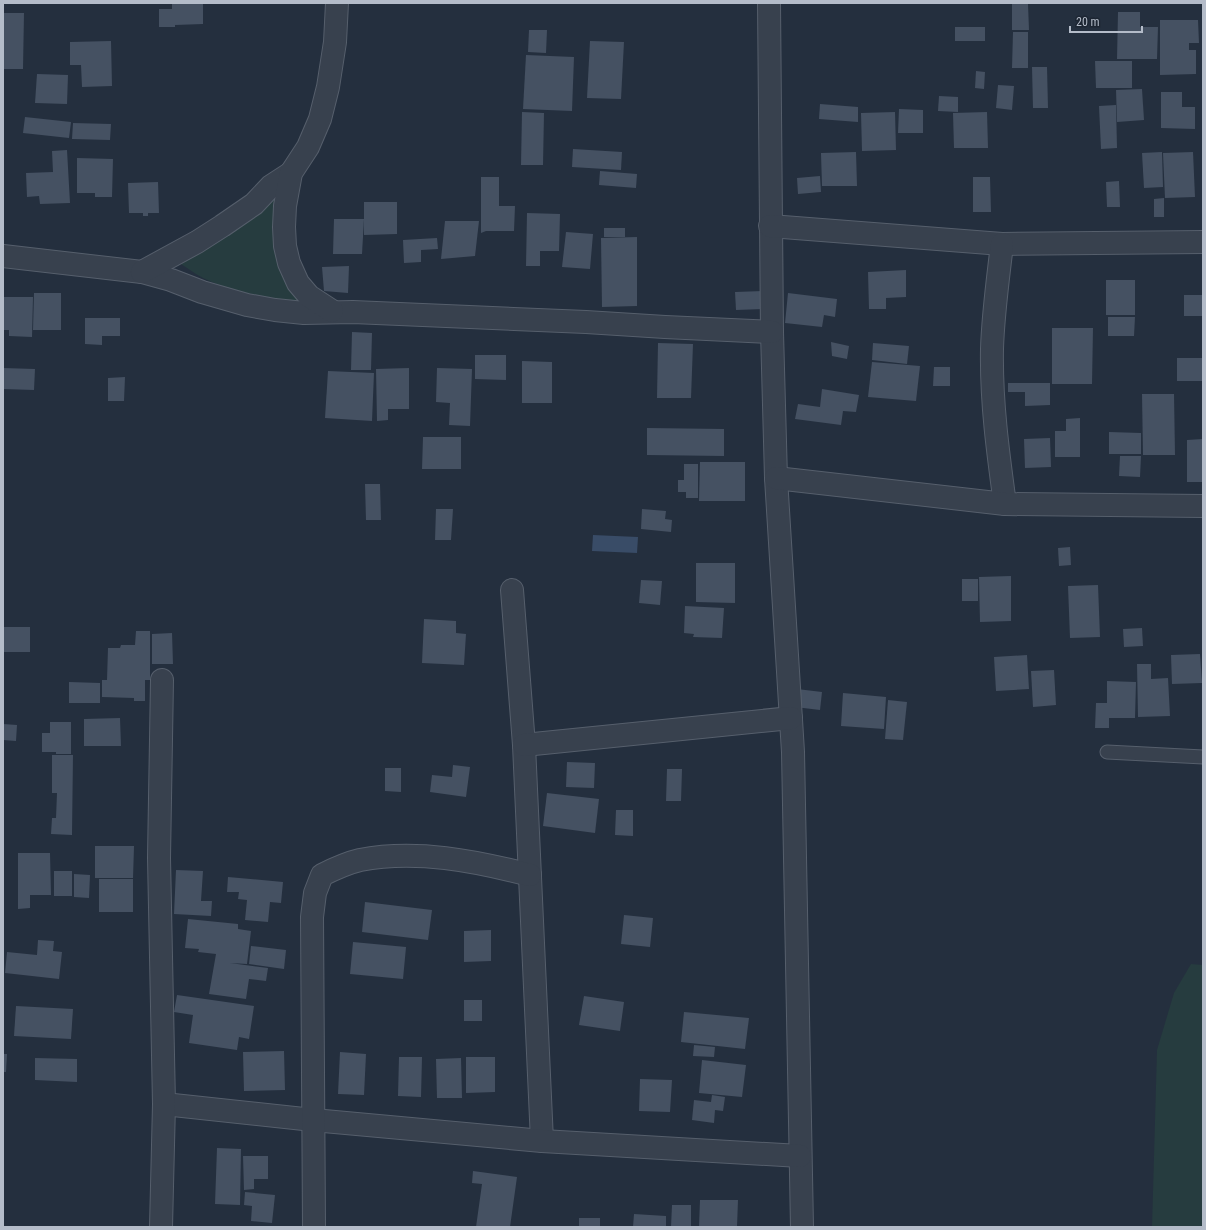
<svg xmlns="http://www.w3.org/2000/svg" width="1206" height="1230" font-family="'Roboto Condensed',sans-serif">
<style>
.green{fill:#263c3f}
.water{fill:#394c67}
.building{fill:#455162}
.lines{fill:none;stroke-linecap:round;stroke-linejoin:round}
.lane-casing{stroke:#565f6c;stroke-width:15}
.street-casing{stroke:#565f6c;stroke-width:24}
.lane{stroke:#38414e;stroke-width:13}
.street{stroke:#38414e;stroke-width:22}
</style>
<rect width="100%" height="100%" fill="#242f3e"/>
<g class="green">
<path d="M276 198 277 200 273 218 298 300 296 301C264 297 224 291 196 274 191 271 186 267 181 264L180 262 183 260 201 253 232 232Z"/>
<path d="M1191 964 1203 965V1227H1152L1157 1050 1174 993Z"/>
</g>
<path class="water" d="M593 535 638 537 637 553 592 551Z"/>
<g class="building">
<path d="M172 3H203V24L175 25V27H159V9H172Z"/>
<path d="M1012 4H1028L1029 30H1012Z"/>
<path d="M1118 12H1140V27H1158L1157 59H1117Z"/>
<path d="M3 13H24L23 69H3Z"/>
<path d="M1160 20H1198L1199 43H1189V50H1196V74L1160 75Z"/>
<rect x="955" y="27" width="30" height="14"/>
<path d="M529 30H547L546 53 528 52Z"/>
<path d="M1013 32H1028V68H1012Z"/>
<path d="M111 41 112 86 82 87 81 65H70V42Z"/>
<path d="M590 41 624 42 621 99 587 98Z"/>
<path d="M526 55 574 57 572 111 523 109Z"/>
<path d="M1095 61H1132V88H1096Z"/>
<path d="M1032 67H1047L1048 108H1033Z"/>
<path d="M976 71 985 72 984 89 975 88Z"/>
<path d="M37 74 68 75 67 104 35 103Z"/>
<path d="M998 85 1014 86 1012 110 996 108Z"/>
<path d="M1142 89 1144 120 1117 122 1116 90Z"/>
<path d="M1161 92H1182V107H1195V129L1161 128Z"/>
<path d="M939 96 958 97V112L938 111Z"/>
<path d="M820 104 858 107V122L819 119Z"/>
<path d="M1116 105 1117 148 1101 149 1099 106Z"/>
<path d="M899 109 923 110V133H898Z"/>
<path d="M522 112 544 113 543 165H521Z"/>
<path d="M895 112 896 150 862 151 861 113Z"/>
<path d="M987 112 988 148H954L953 113Z"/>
<path d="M25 117 71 122 69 138 23 133Z"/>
<path d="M73 123 111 124 110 140 72 139Z"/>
<path d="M573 149 622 152 621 170 572 167Z"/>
<path d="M67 150 70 203 40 204 39 196 27 197 26 173 53 172 52 151Z"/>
<path d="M856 152 857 186H822L821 153Z"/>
<path d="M1162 152 1163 187 1144 188 1142 153Z"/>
<path d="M1193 152 1195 197 1165 198 1163 153Z"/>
<path d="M77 158 113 159 112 197H95V193H77Z"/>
<path d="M600 171 637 174 636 188 599 185Z"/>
<path d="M820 176 821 192 798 194 797 178Z"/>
<path d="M481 177H499V206H515L514 231H486L481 233Z"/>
<path d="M973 177H990L991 212H973Z"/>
<path d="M1119 181 1120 207H1107L1106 182Z"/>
<path d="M158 182 159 213H148V216H143V213H129L128 183Z"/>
<path d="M1164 198V217H1154V199Z"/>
<path d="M364 202H397V234L364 235Z"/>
<path d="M527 213 560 214 559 251H540V266H526Z"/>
<path d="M334 219H364L362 254H333Z"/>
<path d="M445 221H479L475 256 441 259Z"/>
<rect x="604" y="228" width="21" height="9"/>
<path d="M566 232 593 234 590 269 562 267Z"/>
<path d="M637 237V306L602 307 601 238Z"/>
<path d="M437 238 438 249 421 250V262L404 263 403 240Z"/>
<path d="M349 266 348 293 324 291 322 267Z"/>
<path d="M906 270V297L886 298V309H869L868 272Z"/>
<rect x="1106" y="280" width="29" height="35"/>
<path d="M763 291V309L736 310 735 292Z"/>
<path d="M34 293H61V330H33Z"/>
<path d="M788 293 837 299 835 317 824 315 822 327 785 323Z"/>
<rect x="1184" y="295" width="19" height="21"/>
<path d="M3 297H33L32 337 9 336V330H3Z"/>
<path d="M1108 317H1135L1134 336H1108Z"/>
<path d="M85 318H120V336H102V345L85 344Z"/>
<path d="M1052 328H1093L1092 384H1052Z"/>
<path d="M352 332 372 333 371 370H351Z"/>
<path d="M831 342 849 346 847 359 832 356Z"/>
<path d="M658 343 693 344 691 398H657Z"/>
<path d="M873 343 909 346 907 364 872 360Z"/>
<path d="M475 355H506V380L475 379Z"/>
<rect x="1177" y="358" width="26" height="23"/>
<path d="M522 361 552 362V403H522Z"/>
<path d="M872 362 920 366 916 401 868 397Z"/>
<path d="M934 367H950V386H933Z"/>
<path d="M3 368 35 369 34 390 3 389Z"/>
<path d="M409 368V409H388V420L377 421 376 369Z"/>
<path d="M437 368 472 369 470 426 449 425 450 403 436 402Z"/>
<path d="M328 371 374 373 372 421 325 418Z"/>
<path d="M125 377 124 401H108V378Z"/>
<path d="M1008 383H1050V405L1025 406V392H1008Z"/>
<path d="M822 389 859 395 856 412 843 411 841 425 795 419 798 404 820 407Z"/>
<path d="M1142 394H1174L1175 455H1143Z"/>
<path d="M1080 418V457H1055V431H1066V419Z"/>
<path d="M647 428 724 429V456L647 455Z"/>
<path d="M1109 432 1141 433V454H1109Z"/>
<path d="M423 437H461V469H422Z"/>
<path d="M1050 438 1051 467 1025 468 1024 439Z"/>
<path d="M1203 439V482H1187V440Z"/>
<path d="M1120 456H1141L1140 477 1119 476Z"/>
<path d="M700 462H745V501H699Z"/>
<path d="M684 464H698V498H686V492H678V480H684Z"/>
<path d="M365 484H380L381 520H366Z"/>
<path d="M436 509H453L451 540H435Z"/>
<path d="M642 509 666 511 665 519 672 520 671 532 641 529Z"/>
<path d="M1070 547 1071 565 1059 566 1058 548Z"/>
<path d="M696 563H735V603L696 602Z"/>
<path d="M1011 576V621L980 622 979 577Z"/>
<rect x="962" y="579" width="16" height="22"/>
<path d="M641 580 662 581 660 605 639 603Z"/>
<path d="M1098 585 1100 637 1070 638 1068 586Z"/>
<path d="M685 606 724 608 722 638 693 637 694 634 684 633Z"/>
<path d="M424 619 456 621V633L466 634 464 665 422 663Z"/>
<rect x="3" y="627" width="27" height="25"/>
<path d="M1142 628 1143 646 1124 647 1123 629Z"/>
<path d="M136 631H150V680H145V701H134V698L102 697V680H107L108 648H120L121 645H135Z"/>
<path d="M172 633 173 664H152V634Z"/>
<path d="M1200 654 1202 683 1172 684 1171 655Z"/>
<path d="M1027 655 1029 689 996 691 994 657Z"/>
<path d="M1137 664H1151V679L1168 678 1170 716 1138 717Z"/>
<path d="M1054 670 1056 705 1033 707 1031 671Z"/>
<path d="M1107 681 1136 682 1135 718H1109V728H1095L1096 703H1107Z"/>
<path d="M69 682 100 683V703H69Z"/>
<path d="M797 689 822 692 820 710 795 707Z"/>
<path d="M843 693 886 697 884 729 841 726Z"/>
<path d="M888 700 907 702 903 740 885 739Z"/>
<path d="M120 718 121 746H84V719Z"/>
<path d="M50 722H71V754H56V752H42V733H50Z"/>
<path d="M3 724 17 725 16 741 3 740Z"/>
<path d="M52 755H73L72 835 51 834 52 818H56L57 793H52Z"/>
<path d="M567 762 595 763 594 788 566 787Z"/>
<path d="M453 765 470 767 466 797 430 792 432 775 452 777Z"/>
<path d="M385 768H401V792L385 791Z"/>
<path d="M667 769H682L681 801H666Z"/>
<path d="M547 793 599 799 595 833 543 826Z"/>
<path d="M616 810H633V836L615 835Z"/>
<path d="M95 846H134L133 878H95Z"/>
<path d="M18 853H50L51 895H30V908L18 909Z"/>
<path d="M176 870 203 871 201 901H212L211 916 174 914Z"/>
<rect x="54" y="871" width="18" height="25"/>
<path d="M74 874 90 875 89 898 74 897Z"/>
<path d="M228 877 283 882 281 903 270 902 268 922 245 920 247 900 238 899 239 892H227Z"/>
<rect x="99" y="879" width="34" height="33"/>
<path d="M365 902 432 910 428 940 362 932Z"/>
<path d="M624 915 653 918 650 947 621 944Z"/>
<path d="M188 919 238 924V929L251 931 247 964 230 963 268 968 266 981 249 979 246 999 209 994 216 954 198 952 199 949 185 948Z"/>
<path d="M491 930V961L464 962V931Z"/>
<path d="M38 940 54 941 53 951 62 952 59 979 5 973 7 952 37 955Z"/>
<path d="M353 942 406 947 403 979 350 974Z"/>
<path d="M251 946 286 950 284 969 249 964Z"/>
<path d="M177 995 254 1006 249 1039 239 1037 237 1050 189 1043 193 1015 174 1012Z"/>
<path d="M584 996 624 1002 620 1031 579 1025Z"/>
<rect x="464" y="1000" width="18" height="21"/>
<path d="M16 1006 73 1009 71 1039 14 1036Z"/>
<path d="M684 1012 749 1018 745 1049 681 1042Z"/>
<path d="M694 1045 715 1047 714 1057 693 1056Z"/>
<path d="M284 1051 285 1090 244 1091 243 1052Z"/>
<path d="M340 1052 366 1054 364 1095 338 1094Z"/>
<path d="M3 1054H7L6 1072H3Z"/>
<path d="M399 1057H422L421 1097 398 1096Z"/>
<path d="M466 1057H495V1092L466 1093Z"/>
<path d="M35 1058 77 1059V1082L35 1080Z"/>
<path d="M461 1058 462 1098H437L436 1059Z"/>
<path d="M702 1060 746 1065 742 1097 699 1093Z"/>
<path d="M640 1079 672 1080 670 1112 639 1111Z"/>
<path d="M712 1095 725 1097 723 1111 715 1110 714 1123 692 1120 694 1100 711 1102Z"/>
<path d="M217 1148 241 1149 240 1205 215 1204Z"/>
<path d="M243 1156H268V1179H254V1189L244 1190Z"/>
<path d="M473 1171 517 1177 510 1227H476L482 1184 472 1183Z"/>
<path d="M245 1192 275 1195 272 1223 251 1221 252 1206 244 1205Z"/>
<path d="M700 1200H738L737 1227H699Z"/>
<path d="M672 1205H691V1227H671Z"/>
<path d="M634 1214 666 1216V1227H633Z"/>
<rect x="579" y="1218" width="21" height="9"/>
</g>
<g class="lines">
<g class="lane-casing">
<path id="lane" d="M1107 752 1203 757"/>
</g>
<g class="street-casing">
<g id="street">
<path d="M769 3 772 332 776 478 793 752 802 1227"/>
<path d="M770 226 1002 244 1203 242"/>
<path d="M1002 244C998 279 993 314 992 349 991 401 998 453 1005 504"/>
<path d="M3 256 142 272 171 280 202 292 247 305 275 310 304 313 353 312 586 322 665 327 772 332"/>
<path d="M142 272 197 242 222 226 254 204 271 186 291 173"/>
<path d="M332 311 309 296 298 283 289 263 285 246 284 227 285 206 291 173 308 147 320 119 328 87 335 42 337 3"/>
<path d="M776 478 1005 504 1203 506"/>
<path d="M512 590 524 745 542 1141"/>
<path d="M524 745 791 718"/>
<path d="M164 1104 313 1120 542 1141 800 1156"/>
<path d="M161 1227 164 1104 159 858 162 680"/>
<path d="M314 1227 312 917 315 893 322 875C334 869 347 863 360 860 416 849 475 861 530 875"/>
</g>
</g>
<use href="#lane" class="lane"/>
<use href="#street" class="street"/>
</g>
<rect width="1206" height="1230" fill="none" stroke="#b4bcc9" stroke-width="8"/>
<path d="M1070 26v6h72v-6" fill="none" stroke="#b4bcc9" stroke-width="2"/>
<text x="1076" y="26" font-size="12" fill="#b4bcc9" stroke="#1d2633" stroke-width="3" paint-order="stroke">20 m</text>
</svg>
